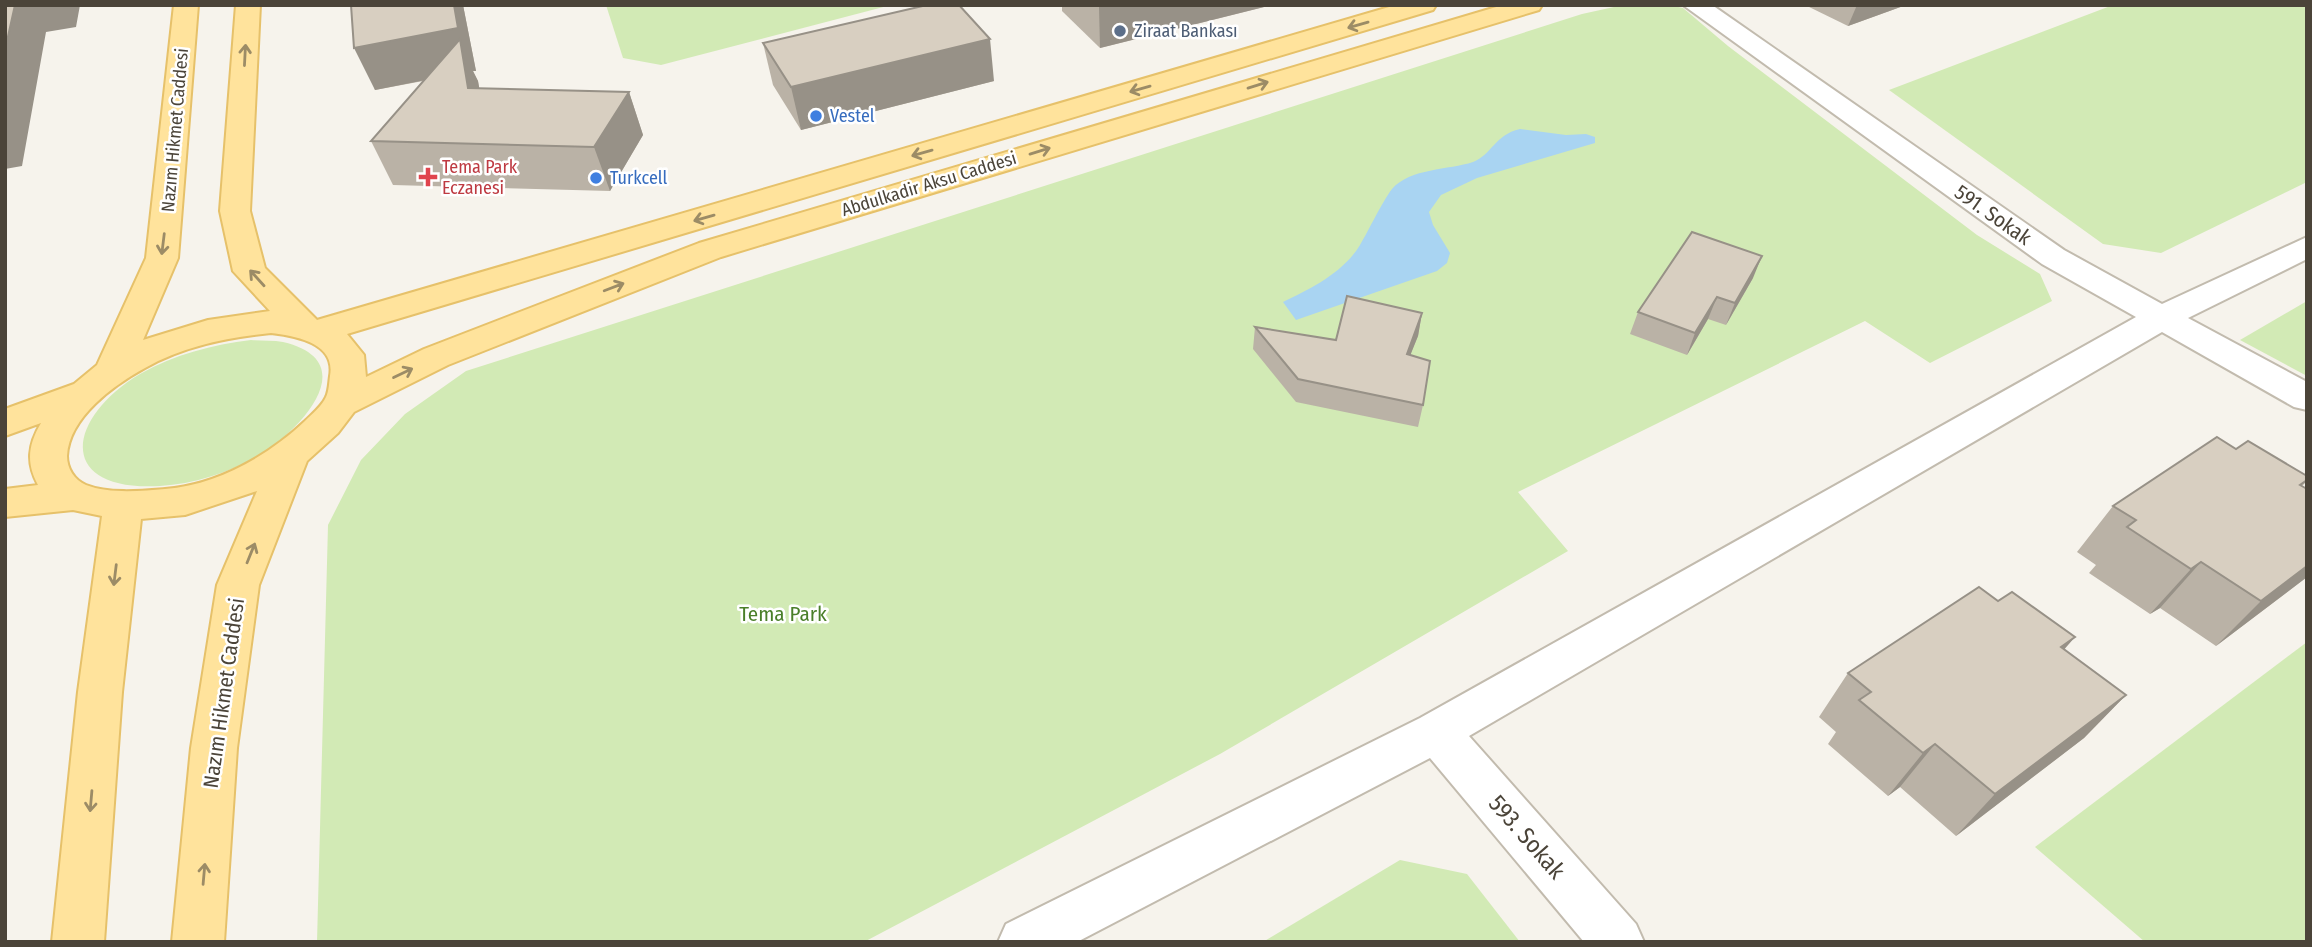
<svg xmlns="http://www.w3.org/2000/svg" width="2312" height="947" font-family="'Fira Sans Condensed',sans-serif">
<style>
.green{fill:#d2eab5}
.water{fill:#a9d4f2}
.lines{fill:none;stroke-linecap:round;stroke-linejoin:round}
.minor-casing{stroke:#c2bbae;stroke-width:4}
.major-casing{stroke:#e6c16a;stroke-width:4}
.minor{fill:#fff;fill-rule:evenodd}
.major{fill:#ffe39c;fill-rule:evenodd}
.wall{fill:#bab2a6}
.shaded-wall{fill:#979187}
.building{fill:#d8cfc1;stroke:#979187;stroke-width:2}
.oneway{stroke:#9c8c66}
.service-dot{fill:#5c6f8a;stroke:#fff;stroke-width:2.5}
.shop-dot{fill:#3f7fe0;stroke:#fff;stroke-width:2.5}
.health-dot{fill:#e0444e;stroke:#fff;stroke-width:2.5}
.labels{text-anchor:middle;dominant-baseline:central;stroke-width:5;stroke-linejoin:round;paint-order:stroke}
.far-service-label{font-size:18px;fill:#4e5e75;stroke:#fff;text-anchor:start}
.far-shop-label{font-size:18px;fill:#366cbe;stroke:#fff;text-anchor:start}
.far-street-label{font-size:18px;fill:#4b4439;stroke:#fff}
.far-health-label{font-size:18px;fill:#be3a42;stroke:#fff;text-anchor:start}
.street-label{font-size:21px;fill:#4b4439;stroke:#fff}
.park-label{font-size:21px;fill:#4a7f2a;stroke:#fff}
.near-street-label{font-size:24px;fill:#4b4439;stroke:#fff}
</style>
<rect width="100%" height="100%" fill="#f6f3ec"/>
<g class="green">
<path d="M606 5H891L661 65 623 58Z"/>
<path d="M1623 5H1669L1683 8 1728 46 1977 235 2040 274 2052 301 1930 363 1865 321 1518 492 1568 551 1220 754 864 942H317L328 525 361 460 405 414 466 371 1582 14Z"/>
<path d="M2113 5H2307V182L2161 253 2103 244 1889 90Z"/>
<path d="M2307 301V376L2240 340Z"/>
<path d="M251 340C261 341 273 340 283 342 367 362 297 434 256 457 228 473 193 484 160 486 55 492 66 418 140 374 175 354 212 345 251 340Z"/>
<path d="M2307 642V942H2145L2035 847Z"/>
<path d="M1400 860 1467 874 1520 942H1263Z"/>
</g>
<path class="water" d="M1520 129 1566 135 1586 134 1595 137V143L1477 178 1441 195 1429 212 1433 225 1450 253 1447 263 1437 271 1296 320 1283 302C1310 289 1343 273 1360 245 1369 230 1382 202 1392 189 1410 168 1449 170 1473 162 1492 155 1494 135 1520 129Z"/>
<g class="lines">
<g class="minor-casing">
<path id="minor" d="M1683 5H1712L2064 250 2162 304 2307 237V259L2188 318 2307 382V410L2294 407 2162 332 1469 736 1636 924 1644 942H1584L1430 758 1077 942H998L1006 924 1420 718 2136 317 2042 264Z"/>
</g>
<g class="major-casing">
<path id="major" d="M174 5H198L178 258 143 340 208 320 270 311 233 271 220 211 236 5H260L250 211 265 268 317 320 1396 5H1436L1433 10 347 334 364 355 366 377 424 349 699 243 1503 5H1542L1539 10 721 257 448 365 354 412 338 433 307 461 259 585 237 748 224 942H172L191 748 217 585 257 491 185 515 141 519 122 692 104 942H52L78 692 102 516 73 510 5 517V489L38 485C26 463 28 445 41 423L5 436V409L74 384 97 365 146 258ZM271 333C296 336 336 343 330 376 329 383 329 391 326 397 322 406 312 414 305 421 268 456 217 485 165 489 141 491 109 494 86 485 74 480 67 468 67 456 69 417 114 385 145 368 184 346 226 338 271 333Z"/>
</g>
<use href="#minor" class="minor"/>
<use href="#major" class="major"/>
</g>
<g class="wall">
<path d="M351 5H463L476 71H473L478 81 479 88 629 92 643 135 610 191 393 185 371 141 423 81 375 90Z"/>
<path d="M1062 5H1264V7L1100 48 1062 11Z"/>
<path d="M1805 5H1906L1848 26Z"/>
<path d="M763 43 994 81 801 130 773 85Z"/>
<path d="M1753 278 1726 325 1708 319 1687 355 1630 334 1638 312Z"/>
<path d="M1422 313 1418 336 1410 355 1423 405 1418 427 1296 402 1253 349 1255 327 1336 340Z"/>
<path d="M2236 449 2307 476V481L2302 486 2307 489V577L2216 646 2160 608 2150 614 2089 573 2096 565 2077 552 2113 506Z"/>
<path d="M2064 650 2126 695 2084 738 1956 836 1900 787 1888 796 1828 744 1836 732 1819 717 1848 673Z"/>
</g>
<g class="shaded-wall">
<path d="M15 5H80L76 27 46 32 22 166 5 169V50Z"/>
<path d="M454 5H463L476 71H473L478 81 487 131 468 88 466 72 375 90 354 48Z"/>
<path d="M1105 5H1264V7L1100 48 1099 7Z"/>
<path d="M1857 5H1906L1848 26Z"/>
<path d="M990 39 994 81 801 130 791 87Z"/>
<path d="M629 92 643 135 610 191 594 147Z"/>
<path d="M1762 256 1753 278 1726 325 1735 303Z"/>
<path d="M1717 297 1708 319 1687 355 1695 333Z"/>
<path d="M1422 313 1418 336 1402 376 1407 354Z"/>
<path d="M2201 562 2160 608 2150 614 2191 569Z"/>
<path d="M2307 566V577L2216 646 2261 601Z"/>
<path d="M2075 637 2036 682 2061 647Z"/>
<path d="M2126 695 2084 738 1956 836 1995 794Z"/>
<path d="M1935 744 1900 787 1888 796 1923 753Z"/>
</g>
<g class="building">
<path d="M5 5H15L5 50Z"/>
<path d="M351 5H454L458 28 354 48Z"/>
<path d="M927 5H959L990 39 791 87 763 43Z"/>
<path d="M460 39 468 88 629 92 594 147 371 141Z"/>
<path d="M1692 232 1762 256 1735 303 1717 297 1695 333 1638 312Z"/>
<path d="M1347 296 1422 313 1407 354 1430 361 1423 405 1298 379 1255 327 1336 340Z"/>
<path d="M2217 437 2236 449 2248 441 2307 476V480L2300 485 2307 489V566L2261 601 2201 562 2191 569 2127 527 2136 520 2113 506Z"/>
<path d="M1979 587 1998 601 2012 592 2075 637 2061 647 2126 695 1995 794 1935 744 1923 753 1859 700 1871 692 1848 673Z"/>
</g>
<defs><path id="oneway-shaft" d="M-6 0H5M1.5-3L5.5 0L1.5 3" fill="none" stroke-width="1.6" stroke-linecap="round" stroke-linejoin="round" transform="scale(1.75)"/></defs>
<g class="oneway">
<use href="#oneway-shaft" transform="translate(1358 25) rotate(164)"/>
<use href="#oneway-shaft" transform="translate(245 55) rotate(-87)"/>
<use href="#oneway-shaft" transform="translate(1258 85) rotate(-17)"/>
<use href="#oneway-shaft" transform="translate(1140 89) rotate(164)"/>
<use href="#oneway-shaft" transform="translate(1040 151) rotate(-17)"/>
<use href="#oneway-shaft" transform="translate(922 153) rotate(164)"/>
<use href="#oneway-shaft" transform="translate(704 218) rotate(164)"/>
<use href="#oneway-shaft" transform="translate(163 244) rotate(97)"/>
<use href="#oneway-shaft" transform="translate(257 278) rotate(-132)"/>
<use href="#oneway-shaft" transform="translate(614 287) rotate(-21)"/>
<use href="#oneway-shaft" transform="translate(403 373) rotate(-26)"/>
<use href="#oneway-shaft" transform="translate(251 553) rotate(-68)"/>
<use href="#oneway-shaft" transform="translate(115 575) rotate(97)"/>
<use href="#oneway-shaft" transform="translate(91 801) rotate(95)"/>
<use href="#oneway-shaft" transform="translate(204 874) rotate(-85)"/>
</g>
<circle class="service-dot" cx="1120" cy="31" r="7"/>
<g class="shop-dot">
<circle cx="816" cy="116" r="7"/>
<circle cx="596" cy="178" r="7"/>
</g>
<path class="health-dot" d="M424.5 166.5h7v7h7v7h-7v7h-7v-7h-7v-7h7z"/>
<g class="labels">
<g class="far-service-label">
<text x="1134" y="31">Ziraat Bankası</text>
</g>
<g class="far-shop-label">
<text x="830" y="116">Vestel</text>
<text x="610" y="178">Turkcell</text>
</g>
<g class="far-street-label">
<text transform="translate(175 130) rotate(-85)">Nazım Hikmet Caddesi</text>
<text transform="translate(929 184) rotate(-17)">Abdulkadir Aksu Caddesi</text>
</g>
<g class="far-health-label">
<text x="442" y="167">Tema Park<tspan x="442" dy="21">Eczanesi</tspan></text>
</g>
<g class="street-label">
<text transform="translate(1993 215) rotate(35)">591. Sokak</text>
<text transform="translate(224 693) rotate(-82)">Nazım Hikmet Caddesi</text>
</g>
<g class="park-label">
<text x="783" y="614">Tema Park</text>
</g>
<g class="near-street-label">
<text transform="translate(1527 837) rotate(49)">593. Sokak</text>
</g>
</g>
<rect width="2312" height="947" fill="none" stroke="#4b4439" stroke-width="14"/>
</svg>
